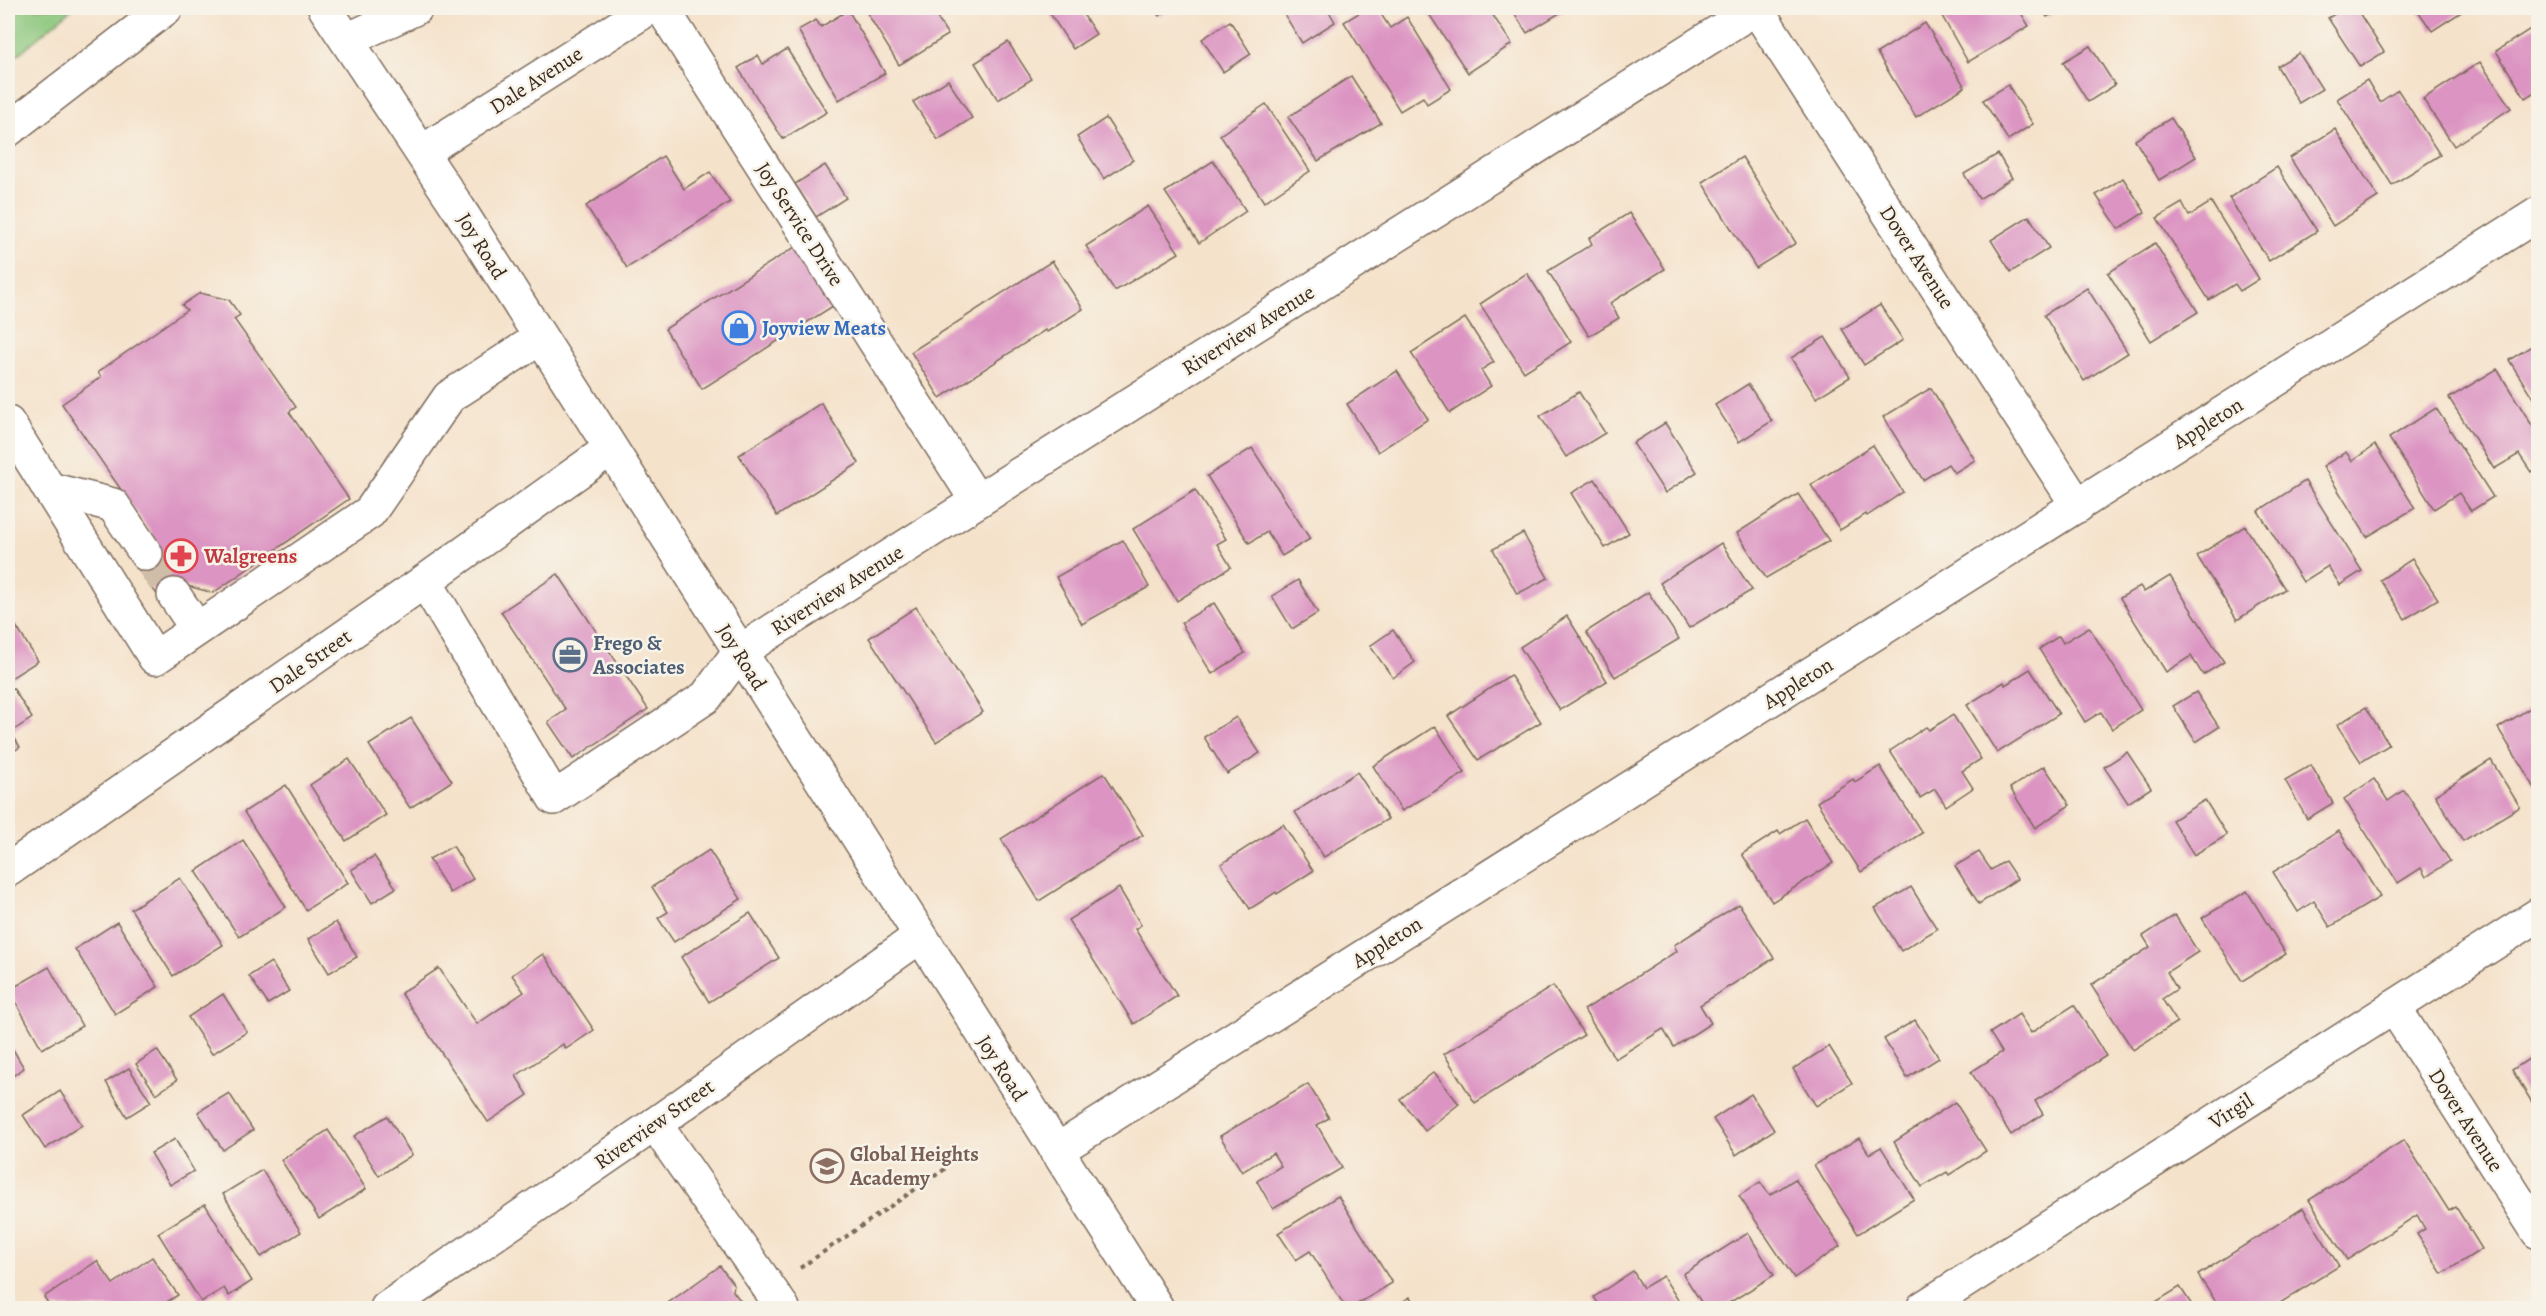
<svg xmlns="http://www.w3.org/2000/svg" width="2546" height="1316" font-family="Alegreya,serif">
<style>
.green{fill:#8ac67b;stroke:#62784c;stroke-width:1.5}
.building{fill:#dc94c2}
.lines{fill:none;stroke-linecap:round;stroke-linejoin:round}
.minor-tunnel{stroke:#d0bda8;stroke-width:33;stroke-dasharray:33 16;stroke-linecap:butt}
.minor-casing{stroke:#7c6a5b;stroke-width:36}
.major-casing{stroke:#7c6a5b;stroke-width:36}
.path{stroke:#7c6a5b;stroke-width:4;stroke-dasharray:4.5 4.5;stroke-linecap:butt}
.minor{stroke:#fff;stroke-width:33}
.major{stroke:#fff;stroke-width:33}
.labels{text-anchor:middle;dominant-baseline:central;stroke-width:5;stroke-linejoin:round;paint-order:stroke}
.street-label{font-size:21px;fill:#3b2a1e;stroke:#f7f3e8}
.shop-label{font-size:21px;font-weight:bold;fill:#366cbe;stroke:#f7f3e8;text-anchor:start}
.health-label{font-size:21px;font-weight:bold;fill:#be3a42;stroke:#f7f3e8;text-anchor:start}
.service-label{font-size:21px;font-weight:bold;fill:#4e5e75;stroke:#f7f3e8;text-anchor:start}
.education-label{font-size:21px;font-weight:bold;fill:#785e54;stroke:#f7f3e8;text-anchor:start}
</style>
<rect width="100%" height="100%" fill="#f7f3e8"/>
<filter id="ink" filterUnits="userSpaceOnUse"><feTurbulence type="fractalNoise" baseFrequency=".0167" numOctaves="2"/><feDisplacementMap in="SourceGraphic" scale="12" xChannelSelector="R" yChannelSelector="G"/><feConvolveMatrix kernelMatrix="1 2 1 2 8 2 1 2 1" color-interpolation-filters="sRGB"/></filter>
<filter id="wash" filterUnits="userSpaceOnUse"><feTurbulence type="fractalNoise" baseFrequency=".008" numOctaves="4" result="noise"/><feDisplacementMap in="SourceGraphic" scale="24" xChannelSelector="R" yChannelSelector="G"/><feGaussianBlur stdDeviation="1.35" result="paint"/><feColorMatrix in="noise" values="0 0 0 0 0 0 0 0 0 0 0 0 0 0 0 0 0 1.4 0 .05"/><feComposite in="paint" operator="in"/></filter>
<g filter="url(#wash)">
<rect width="100%" height="100%" fill="#f5e2cb"/>
<path class="green" d="M8 8H73L8 63Z"/>
<g id="blocks">
<g class="building">
<path d="M864 8H931L948 35 899 65Z"/>
<path d="M1056 8H1079L1096 34 1073 49 1049 12Z"/>
<path d="M1153 8H1172L1159 16Z"/>
<path d="M1283 8H1327L1335 22 1302 43 1281 9Z"/>
<path d="M1367 8H1377L1390 28 1407 17 1451 89 1427 104 1423 97 1400 111 1344 22Z"/>
<path d="M1425 8H1488L1512 44 1468 73Z"/>
<path d="M1511 8H1568L1527 33Z"/>
<path d="M1955 8H2018L2029 26 1968 62 1942 16Z"/>
<path d="M2041 8H2062L2047 17Z"/>
<path d="M2344 8H2356L2384 52 2360 67 2328 18Z"/>
<path d="M2416 8H2461L2463 11 2432 31Z"/>
<path d="M848 10 885 73 839 100 798 30 816 20 821 27Z"/>
<path d="M1230 21 1251 54 1223 72 1202 39Z"/>
<path d="M1925 23 1965 87 1916 117 1877 53Z"/>
<path d="M2538 24V90L2525 98 2496 51Z"/>
<path d="M1008 42 1032 79 998 100 975 63Z"/>
<path d="M2090 46 2115 85 2088 102 2063 62Z"/>
<path d="M787 49 827 112 783 139 738 68 758 55 763 64Z"/>
<path d="M2299 53 2322 89 2299 103 2277 66Z"/>
<path d="M2480 62 2511 108 2454 146 2423 99Z"/>
<path d="M1351 76 1381 123 1318 161 1288 117Z"/>
<path d="M948 80 972 118 938 140 913 102Z"/>
<path d="M2367 80 2380 102 2398 90 2440 155 2392 185 2337 99Z"/>
<path d="M2008 85 2033 124 2008 140 1983 100Z"/>
<path d="M1266 104 1310 171 1264 202 1220 135Z"/>
<path d="M1106 118 1133 160 1104 179 1077 137Z"/>
<path d="M2171 118 2196 157 2159 180 2135 140Z"/>
<path d="M2335 129 2378 197 2333 226 2290 158Z"/>
<path d="M1998 154 2012 178 1979 199 1964 174Z"/>
<path d="M663 156 684 189 710 172 730 202 627 268 586 206Z"/>
<path d="M1742 157 1796 243 1756 268 1702 182Z"/>
<path d="M1213 161 1246 211 1199 243 1165 192Z"/>
<path d="M825 165 846 198 816 217 795 184Z"/>
<path d="M2277 167 2317 231 2269 261 2229 198Z"/>
<path d="M2123 178 2145 212 2119 229 2096 195Z"/>
<path d="M2211 202 2259 279 2240 291 2235 284 2209 300 2157 218 2182 203 2189 216Z"/>
<path d="M1148 206 1179 253 1115 291 1086 246Z"/>
<path d="M1629 213 1665 269 1610 303 1619 318 1589 336 1548 271 1592 244 1589 238Z"/>
<path d="M2029 216 2049 248 2011 272 1991 240Z"/>
<path d="M2155 243 2198 312 2151 341 2108 273Z"/>
<path d="M795 247 833 306 702 389 665 329Z"/>
<path d="M1052 261 1083 309 1047 332 1045 330 940 398 911 352Z"/>
<path d="M1527 273 1571 342 1524 372 1480 304Z"/>
<path d="M2087 288 2128 353 2084 381 2044 315Z"/>
<path d="M200 293 229 300 240 315 234 319 296 407 289 412 349 499 213 593 188 586 163 603 134 562 159 545 62 404 101 377 98 372 187 310 182 305Z"/>
<path d="M1880 305 1903 340 1864 365 1842 329Z"/>
<path d="M1465 318 1494 362 1481 370 1491 386 1450 413 1411 353Z"/>
<path d="M1825 337 1850 377 1816 398 1791 358Z"/>
<path d="M2538 342V406L2509 360Z"/>
<path d="M2497 369 2538 435V468L2531 472 2519 454 2494 469 2449 398Z"/>
<path d="M1397 371 1428 419 1378 452 1347 404Z"/>
<path d="M1748 384 1772 421 1739 442 1715 405Z"/>
<path d="M1931 388 1975 460 1954 473 1948 464 1923 480 1883 417Z"/>
<path d="M1579 392 1605 433 1566 457 1540 416Z"/>
<path d="M821 403 859 463 777 516 739 455Z"/>
<path d="M2436 408 2493 497 2471 511 2459 493 2434 509 2389 438Z"/>
<path d="M1665 423 1697 472 1665 493 1633 443Z"/>
<path d="M1873 445 1903 492 1867 516 1866 514 1840 530 1811 485Z"/>
<path d="M2375 445 2415 508 2367 537 2323 466 2346 452 2352 461Z"/>
<path d="M1252 448 1310 539 1282 556 1267 532 1249 543 1207 476Z"/>
<path d="M1595 479 1629 533 1605 548 1571 493Z"/>
<path d="M2305 481 2362 571 2340 585 2328 566 2303 582 2258 511Z"/>
<path d="M1195 490 1226 539 1217 544 1231 567 1177 601 1133 529Z"/>
<path d="M1798 494 1829 541 1766 578 1737 533Z"/>
<path d="M2245 526 2285 589 2237 620 2197 556Z"/>
<path d="M1523 533 1548 578 1517 594 1493 549Z"/>
<path d="M1123 540 1149 587 1082 624 1056 577Z"/>
<path d="M1721 543 1752 590 1689 628 1660 583Z"/>
<path d="M2412 559 2438 599 2405 619 2380 580Z"/>
<path d="M558 574 648 709 573 759 548 722 566 710 501 612Z"/>
<path d="M2170 576 2224 662 2203 675 2191 656 2166 672 2120 598 2140 586 2144 592Z"/>
<path d="M1298 580 1318 613 1292 629 1272 596Z"/>
<path d="M1648 592 1679 639 1615 677 1586 632Z"/>
<path d="M1214 603 1245 653 1212 674 1181 623Z"/>
<path d="M916 607 983 712 936 742 869 638Z"/>
<path d="M1567 616 1607 681 1560 710 1520 647Z"/>
<path d="M14 623 38 661 8 680V627Z"/>
<path d="M2089 627 2141 710 2112 729 2101 712 2085 722 2039 649 2059 636 2063 643Z"/>
<path d="M1393 630 1415 662 1393 678 1370 646Z"/>
<path d="M2030 669 2059 714 1997 753 1967 705 2004 682 2005 685Z"/>
<path d="M1510 675 1541 722 1478 760 1448 716Z"/>
<path d="M13 688 32 718 11 732 20 747 8 755V692Z"/>
<path d="M2196 692 2219 727 2196 742 2173 706Z"/>
<path d="M2535 705 2538 711V793L2498 728Z"/>
<path d="M2366 707 2389 745 2361 762 2337 725Z"/>
<path d="M1953 715 1981 759 1962 771 1973 788 1946 806 1935 789 1920 798 1890 751 1926 727 1929 730Z"/>
<path d="M1236 717 1260 753 1227 774 1204 737Z"/>
<path d="M411 718 452 781 410 808 369 745Z"/>
<path d="M1435 726 1465 773 1402 811 1373 766Z"/>
<path d="M2127 752 2151 788 2128 803 2104 767Z"/>
<path d="M349 759 386 815 346 841 310 785Z"/>
<path d="M2491 760 2520 807 2463 841 2435 795Z"/>
<path d="M2311 765 2333 803 2307 819 2285 780Z"/>
<path d="M1880 766 1922 833 1861 872 1817 802 1853 779 1855 782Z"/>
<path d="M2044 766 2070 805 2035 828 2010 788Z"/>
<path d="M1357 772 1388 819 1324 857 1295 812Z"/>
<path d="M1104 773 1143 835 1039 901 1001 839Z"/>
<path d="M2374 779 2388 801 2404 790 2450 861 2426 877 2421 868 2398 883 2344 799Z"/>
<path d="M286 785 348 883 306 910 244 812Z"/>
<path d="M2205 800 2227 835 2194 855 2172 820Z"/>
<path d="M1805 818 1833 863 1772 902 1742 854 1778 831 1780 834Z"/>
<path d="M1283 824 1313 871 1277 894 1276 892 1250 909 1221 864Z"/>
<path d="M2339 831 2380 897 2330 927 2314 901 2298 912 2273 872Z"/>
<path d="M243 840 286 907 239 937 196 871Z"/>
<path d="M453 846 473 879 450 893 429 859Z"/>
<path d="M709 850 741 899 674 942 658 918 668 912 652 887Z"/>
<path d="M1979 852 1991 870 2005 861 2017 879 1979 904 1955 866Z"/>
<path d="M374 856 396 888 372 903 351 870Z"/>
<path d="M180 878 223 945 173 976 131 909Z"/>
<path d="M1911 887 1937 929 1901 951 1875 908Z"/>
<path d="M1119 888 1141 925 1135 929 1177 996 1134 1024 1068 920Z"/>
<path d="M2247 891 2286 954 2242 981 2202 918Z"/>
<path d="M1739 904 1774 958 1700 1005 1711 1023 1674 1047 1663 1029 1615 1059 1584 1010 1677 951 1674 945Z"/>
<path d="M750 913 779 958 709 1002 681 957Z"/>
<path d="M2175 915 2198 952 2167 972 2177 989 2162 999 2177 1022 2133 1050 2091 985 2150 947 2143 936Z"/>
<path d="M117 922 158 987 115 1014 75 949Z"/>
<path d="M336 922 357 957 329 973 308 939Z"/>
<path d="M543 954 594 1030 566 1049 563 1044 516 1076 528 1095 488 1122 401 993 439 968 477 1024 524 992 512 975Z"/>
<path d="M271 962 289 991 268 1004 249 976Z"/>
<path d="M49 967 82 1026 42 1049 9 990Z"/>
<path d="M1553 986 1584 1035 1475 1103 1444 1054Z"/>
<path d="M223 994 247 1032 212 1054 188 1017Z"/>
<path d="M2074 1005 2106 1056 2035 1101 2043 1114 2011 1135 1971 1072 2002 1052 1990 1033 2019 1014 2031 1033Z"/>
<path d="M1915 1020 1939 1058 1907 1078 1884 1039Z"/>
<path d="M8 1041 24 1068 8 1079Z"/>
<path d="M1829 1046 1852 1083 1816 1106 1793 1069Z"/>
<path d="M157 1050 177 1080 156 1094 136 1064Z"/>
<path d="M2538 1053V1112L2512 1070Z"/>
<path d="M129 1068 151 1102 127 1117 106 1082Z"/>
<path d="M1434 1072 1459 1104 1425 1131 1400 1099Z"/>
<path d="M1308 1084 1329 1118 1317 1125 1342 1168 1273 1209 1257 1181 1281 1166 1273 1153 1242 1172 1220 1136Z"/>
<path d="M60 1091 82 1125 45 1149 23 1115Z"/>
<path d="M229 1093 253 1130 223 1150 198 1112Z"/>
<path d="M1751 1094 1774 1130 1736 1155 1713 1119Z"/>
<path d="M1955 1102 1986 1151 1949 1175 1947 1172 1922 1187 1894 1142Z"/>
<path d="M387 1116 412 1155 379 1176 354 1136Z"/>
<path d="M328 1130 366 1189 319 1219 281 1160Z"/>
<path d="M1859 1138 1869 1154 1881 1147 1914 1199 1858 1234 1814 1165Z"/>
<path d="M175 1139 194 1171 170 1185 151 1153Z"/>
<path d="M2404 1140 2449 1211 2456 1207 2482 1249 2442 1274 2417 1234 2425 1229 2417 1215 2347 1260 2309 1200Z"/>
<path d="M262 1170 301 1232 261 1257 223 1194Z"/>
<path d="M1795 1179 1840 1246 1794 1278 1739 1196 1760 1182 1770 1195Z"/>
<path d="M1338 1196 1392 1283 1351 1308H1346L1310 1251 1296 1260 1278 1233Z"/>
<path d="M205 1204 252 1281 229 1296 224 1288 201 1302 158 1233Z"/>
<path d="M2303 1208 2339 1266 2272 1308H2220L2198 1275Z"/>
<path d="M1748 1233 1774 1275 1721 1308H1705L1683 1274Z"/>
<path d="M152 1257 178 1295 157 1308H51L44 1297 97 1261 113 1284Z"/>
<path d="M720 1266 734 1285 733 1291 746 1308H661Z"/>
<path d="M1633 1271 1643 1288 1663 1276 1683 1308H1601L1594 1297Z"/>
<path d="M2180 1287 2194 1308H2146Z"/>
<path d="M1410 1297 1417 1308H1392Z"/>
</g>
</g>
</g>
<g filter="url(#ink)">
<use href="#blocks" fill-opacity="0" stroke="#7c6a5b" stroke-width="1.5"/>
<g class="lines">
<path class="minor-tunnel" d="M146 554 174 595"/>
<g class="minor-casing">
<g id="minor">
<path d="M662 8 977 501"/>
<path d="M347 40 416 8"/>
<path d="M422 152 649 8"/>
<path d="M8 423 155 658 370 512 449 397 540 338"/>
<path d="M49 489 113 505 146 554"/>
<path d="M425 581 554 798 706 697 739 652 1756 8 2078 506"/>
<path d="M174 595 197 629"/>
<path d="M8 870 425 581 610 449"/>
<path d="M2394 1007 2538 1232"/>
<path d="M655 1124 783 1308"/>
<path d="M1056 1151 2538 214"/>
<path d="M387 1308 655 1124 919 937"/>
<path d="M1923 1308 2538 915"/>
</g>
</g>
<g class="major-casing">
<g id="major">
<path d="M325 8 459 209 1157 1308"/>
<path d="M8 130 166 8"/>
</g>
</g>
<path class="path" d="M800 1268 948 1167"/>
<use href="#minor" class="minor"/>
<use href="#major" class="major"/>
</g>
</g>
<defs>
<g id="shop-ring" transform="scale(1.725)"><circle r="9.5" fill="#f7f3e8" stroke="#3f7fe0" stroke-width="1.5"/><path d="M-5-2.5h2.3a2.7 3.5 0 0 1 5.4 0H5L5.5 6h-11ZM-1.5-2.5h3a1.5 2.3 0 0 0-3 0Z" fill="#3f7fe0"/></g>
<g id="pharmacy-ring" transform="scale(1.725)"><circle r="9.5" fill="#f7f3e8" stroke="#e0444e" stroke-width="1.5"/><path d="M-2-6h4v4h4v4h-4v4h-4v-4h-4v-4h4Z" fill="#e0444e"/></g>
<g id="office-ring" transform="scale(1.725)"><circle r="9.5" fill="#f7f3e8" stroke="#5c6f8a" stroke-width="1.5"/><path d="M-6-3h4V-5.5h4V-3h4V5H-6ZM-1-4.5V-3h2v-1.5ZM-6 0V1H6V0Z" fill="#5c6f8a"/></g>
<g id="school-ring" transform="scale(1.725)"><circle r="9.5" fill="#f7f3e8" stroke="#8d6e63" stroke-width="1.5"/><path d="M0-5L7-2L0 1L-7-2ZM-4 1L0 2.5L4 1V4Q0 6-4 4Z" fill="#8d6e63"/></g>
</defs>
<g fill-rule="evenodd">
<use href="#shop-ring" x="739" y="328"/>
<use href="#pharmacy-ring" x="181" y="556"/>
<use href="#office-ring" x="570" y="655"/>
<use href="#school-ring" x="827" y="1166"/>
</g>
<g class="labels">
<g class="street-label">
<text transform="translate(536 80) rotate(-33)">Dale Avenue</text>
<text transform="translate(800 224) rotate(57)">Joy Service Drive</text>
<text transform="translate(482 246) rotate(58)">Joy Road</text>
<text transform="translate(1917 257) rotate(57)">Dover Avenue</text>
<text transform="translate(1248 330) rotate(-32)">Riverview Avenue</text>
<text transform="translate(2208 423) rotate(-32)">Appleton</text>
<text transform="translate(837 590) rotate(-32)">Riverview Avenue</text>
<text transform="translate(742 657) rotate(58)">Joy Road</text>
<text transform="translate(310 661) rotate(-35)">Dale Street</text>
<text transform="translate(1798 683) rotate(-32)">Appleton</text>
<text transform="translate(1387 942) rotate(-32)">Appleton</text>
<text transform="translate(1002 1068) rotate(57)">Joy Road</text>
<text transform="translate(2231 1111) rotate(-33)">Virgil</text>
<text transform="translate(2466 1120) rotate(57)">Dover Avenue</text>
<text transform="translate(654 1124) rotate(-35)">Riverview Street</text>
</g>
<g class="shop-label">
<text x="762" y="328">Joyview Meats</text>
</g>
<g class="health-label">
<text x="204" y="556">Walgreens</text>
</g>
<g class="service-label">
<text x="593" y="643">Frego &amp;<tspan x="593" dy="24">Associates</tspan></text>
</g>
<g class="education-label">
<text x="850" y="1154">Global Heights<tspan x="850" dy="24">Academy</tspan></text>
</g>
</g>
<rect width="2546" height="1316" fill="none" stroke="#f7f3e8" stroke-width="30"/>
</svg>
